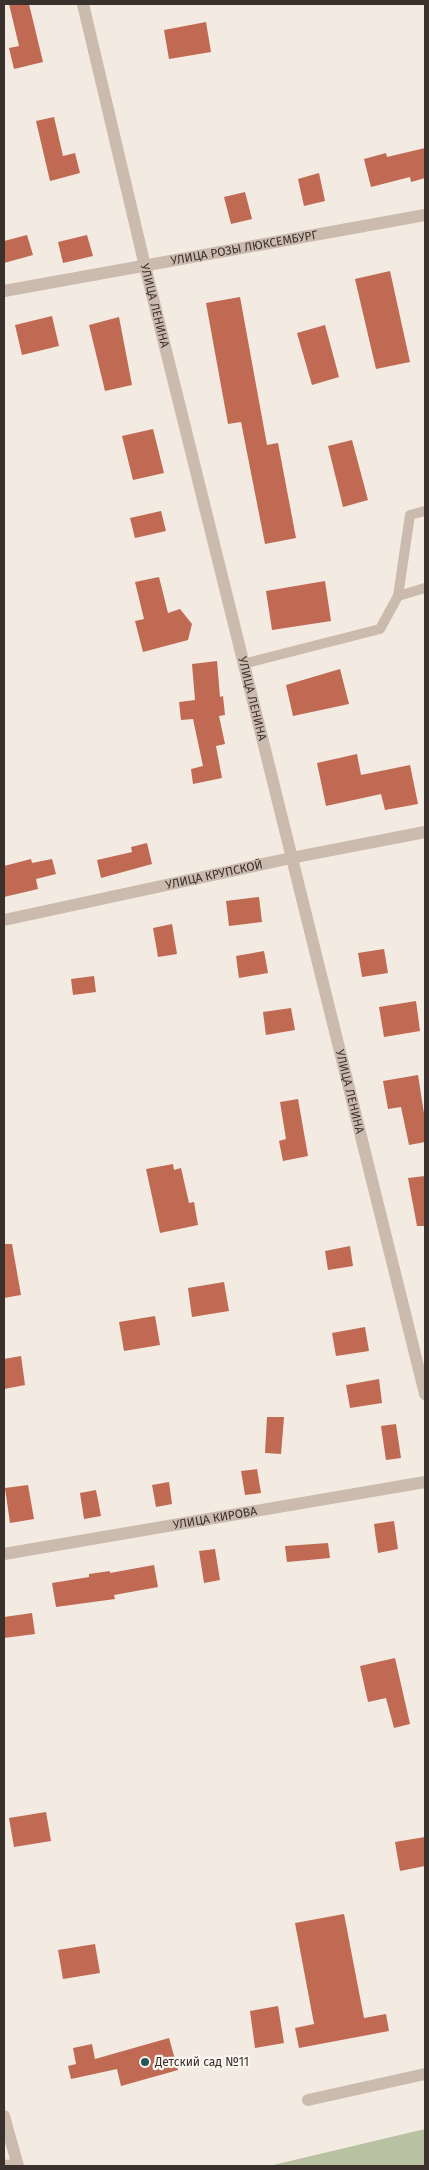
<svg xmlns="http://www.w3.org/2000/svg" width="429" height="2170" font-family="'Fira Sans',sans-serif">
<style>
.green{fill:#b8c2a2}
.building{fill:#c06a53}
.lines{fill:none;stroke-linecap:round;stroke-linejoin:round}
.service{stroke:#cbbaae;stroke-width:10}
.pedestrian{stroke:#cbbaae;stroke-width:12}
.minor{stroke:#cbbaae;stroke-width:12}
.tertiary{stroke:#cbbaae;stroke-width:12}
.poi-dot{fill:#23585a;stroke:#faf5ef;stroke-width:2}
.labels{text-anchor:middle;dominant-baseline:central;stroke-width:4.5;stroke-linejoin:round;paint-order:stroke}
.street-label{font-size:12px;fill:#3a302c;stroke:#faf5ef}
.poi-label{font-size:12px;fill:#3a302c;stroke:#faf5ef;text-anchor:start}
</style>
<rect width="100%" height="100%" fill="#f3eae2"/>
<path class="green" d="M425 2129V2166H269Z"/>
<g class="building">
<path d="M9 4H29L43 62 14 69 9 48 19 46Z"/>
<path d="M206 22 211 52 169 59 164 30Z"/>
<path d="M54 117 63 156 75 153 80 173 50 181 36 121Z"/>
<path d="M425 148V178L411 182 410 177 371 187 364 159 386 153 387 157Z"/>
<path d="M319 173 325 201 304 206 298 179Z"/>
<path d="M245 192 252 219 231 224 224 197Z"/>
<path d="M27 235 33 255 4 263V241Z"/>
<path d="M87 235 93 256 63 263 58 242Z"/>
<path d="M390 271 410 362 376 369 355 279Z"/>
<path d="M240 297 267 445 278 443 296 538 265 544 241 422 228 424 206 303Z"/>
<path d="M52 316 59 346 22 355 15 325Z"/>
<path d="M119 317 132 385 105 391 89 325Z"/>
<path d="M325 325 339 377 312 385 297 333Z"/>
<path d="M153 429 164 473 133 480 122 436Z"/>
<path d="M352 440 368 500 343 507 328 446Z"/>
<path d="M161 511 166 531 135 538 130 518Z"/>
<path d="M159 577 168 613 180 609 192 624 188 640 143 652 135 621 144 619 135 582Z"/>
<path d="M325 581 331 621 272 630 266 591Z"/>
<path d="M217 661 220 697 223 696 225 715 219 716 225 744 216 746 222 778 193 784 191 769 203 766 193 719 181 720 179 702 195 700 192 664Z"/>
<path d="M340 669 349 704 293 716 286 685Z"/>
<path d="M357 754 361 775 410 765 418 804 385 810 381 794 326 806 317 763Z"/>
<path d="M147 843 152 864 101 878 97 860 132 852 131 847Z"/>
<path d="M31 859 32 863 52 859 56 874 36 879 38 889 4 897V866Z"/>
<path d="M259 897 262 922 229 926 226 901Z"/>
<path d="M172 924 177 954 158 957 153 928Z"/>
<path d="M384 949 388 973 362 977 358 953Z"/>
<path d="M264 951 268 973 239 978 236 956Z"/>
<path d="M94 976 96 992 73 995 71 979Z"/>
<path d="M416 1001 420 1031 384 1037 379 1007Z"/>
<path d="M291 1008 295 1030 266 1035 263 1012Z"/>
<path d="M418 1075 425 1120V1142L409 1145 401 1107 388 1109 383 1081Z"/>
<path d="M298 1099 308 1156 283 1161 279 1141 286 1139 280 1102Z"/>
<path d="M173 1164 174 1170 181 1168 189 1203 194 1202 198 1225 160 1233 146 1169Z"/>
<path d="M425 1176V1226H417L408 1178Z"/>
<path d="M4 1244H12L21 1295 4 1298Z"/>
<path d="M350 1246 353 1266 328 1270 325 1251Z"/>
<path d="M224 1282 229 1311 192 1317 188 1288Z"/>
<path d="M155 1316 160 1345 124 1351 119 1322Z"/>
<path d="M365 1327 369 1351 336 1356 332 1333Z"/>
<path d="M21 1356 25 1385 4 1389V1359Z"/>
<path d="M379 1379 382 1403 350 1408 346 1385Z"/>
<path d="M267 1417H284L281 1454 265 1453Z"/>
<path d="M396 1424 401 1458 386 1460 381 1426Z"/>
<path d="M257 1469 261 1493 245 1495 241 1471Z"/>
<path d="M169 1482 172 1504 156 1507 152 1485Z"/>
<path d="M28 1485 34 1519 10 1523 5 1488Z"/>
<path d="M96 1490 101 1516 84 1519 80 1493Z"/>
<path d="M394 1521 398 1549 378 1553 374 1524Z"/>
<path d="M328 1543 330 1558 287 1562 285 1546Z"/>
<path d="M215 1549 220 1580 204 1583 199 1551Z"/>
<path d="M154 1565 158 1587 114 1595 115 1599 56 1607 52 1583 89 1577V1574L110 1571V1573Z"/>
<path d="M32 1613 35 1634 4 1638V1617Z"/>
<path d="M395 1658 410 1724 394 1728 386 1698 368 1702 360 1666Z"/>
<path d="M46 1812 51 1841 14 1847 9 1818Z"/>
<path d="M425 1837V1866L400 1871 395 1842Z"/>
<path d="M344 1914 364 2018 386 2014 389 2031 299 2048 295 2028 314 2024 295 1923Z"/>
<path d="M95 1944 100 1973 63 1979 58 1950Z"/>
<path d="M278 2006 284 2043 255 2048 250 2011Z"/>
<path d="M169 2038 178 2070 121 2086 117 2069 71 2079 68 2066 76 2064 73 2048 92 2044 95 2059Z"/>
</g>
<g class="lines">
<g class="service">
<path d="M398 596 425 588"/>
<path d="M243 664 380 629 398 596 410 515 425 511"/>
</g>
<path class="pedestrian" d="M308 2100 425 2074"/>
<g class="minor">
<path id="s1" d="M4 291 425 215"/>
<path id="s2" d="M4 920 291 858 425 832"/>
<path id="s3" d="M4 1554 425 1482"/>
<path d="M4 2116 18 2166"/>
<path d="M4 2166 17 2165"/>
</g>
<path class="tertiary" id="s4" d="M83 4 145 266 425 1394"/>
</g>
<circle class="poi-dot" cx="145" cy="2062" r="5"/>
<g class="labels">
<g class="street-label">
<text stroke="none"><textPath href="#s1" startOffset="244">УЛИЦА РОЗЫ ЛЮКСЕМБУРГ</textPath></text>
<text stroke="none"><textPath href="#s4" startOffset="310">УЛИЦА ЛЕНИНА</textPath></text>
<text stroke="none"><textPath href="#s4" startOffset="715">УЛИЦА ЛЕНИНА</textPath></text>
<text stroke="none"><textPath href="#s2" startOffset="215">УЛИЦА КРУПСКОЙ</textPath></text>
<text stroke="none"><textPath href="#s4" startOffset="1120">УЛИЦА ЛЕНИНА</textPath></text>
<text stroke="none"><textPath href="#s3" startOffset="214">УЛИЦА КИРОВА</textPath></text>
</g>
<g class="poi-label">
<text x="155" y="2062">Детский сад №11</text>
</g>
</g>
<rect width="429" height="2170" fill="none" stroke="#3a302c" stroke-width="10"/>
</svg>
